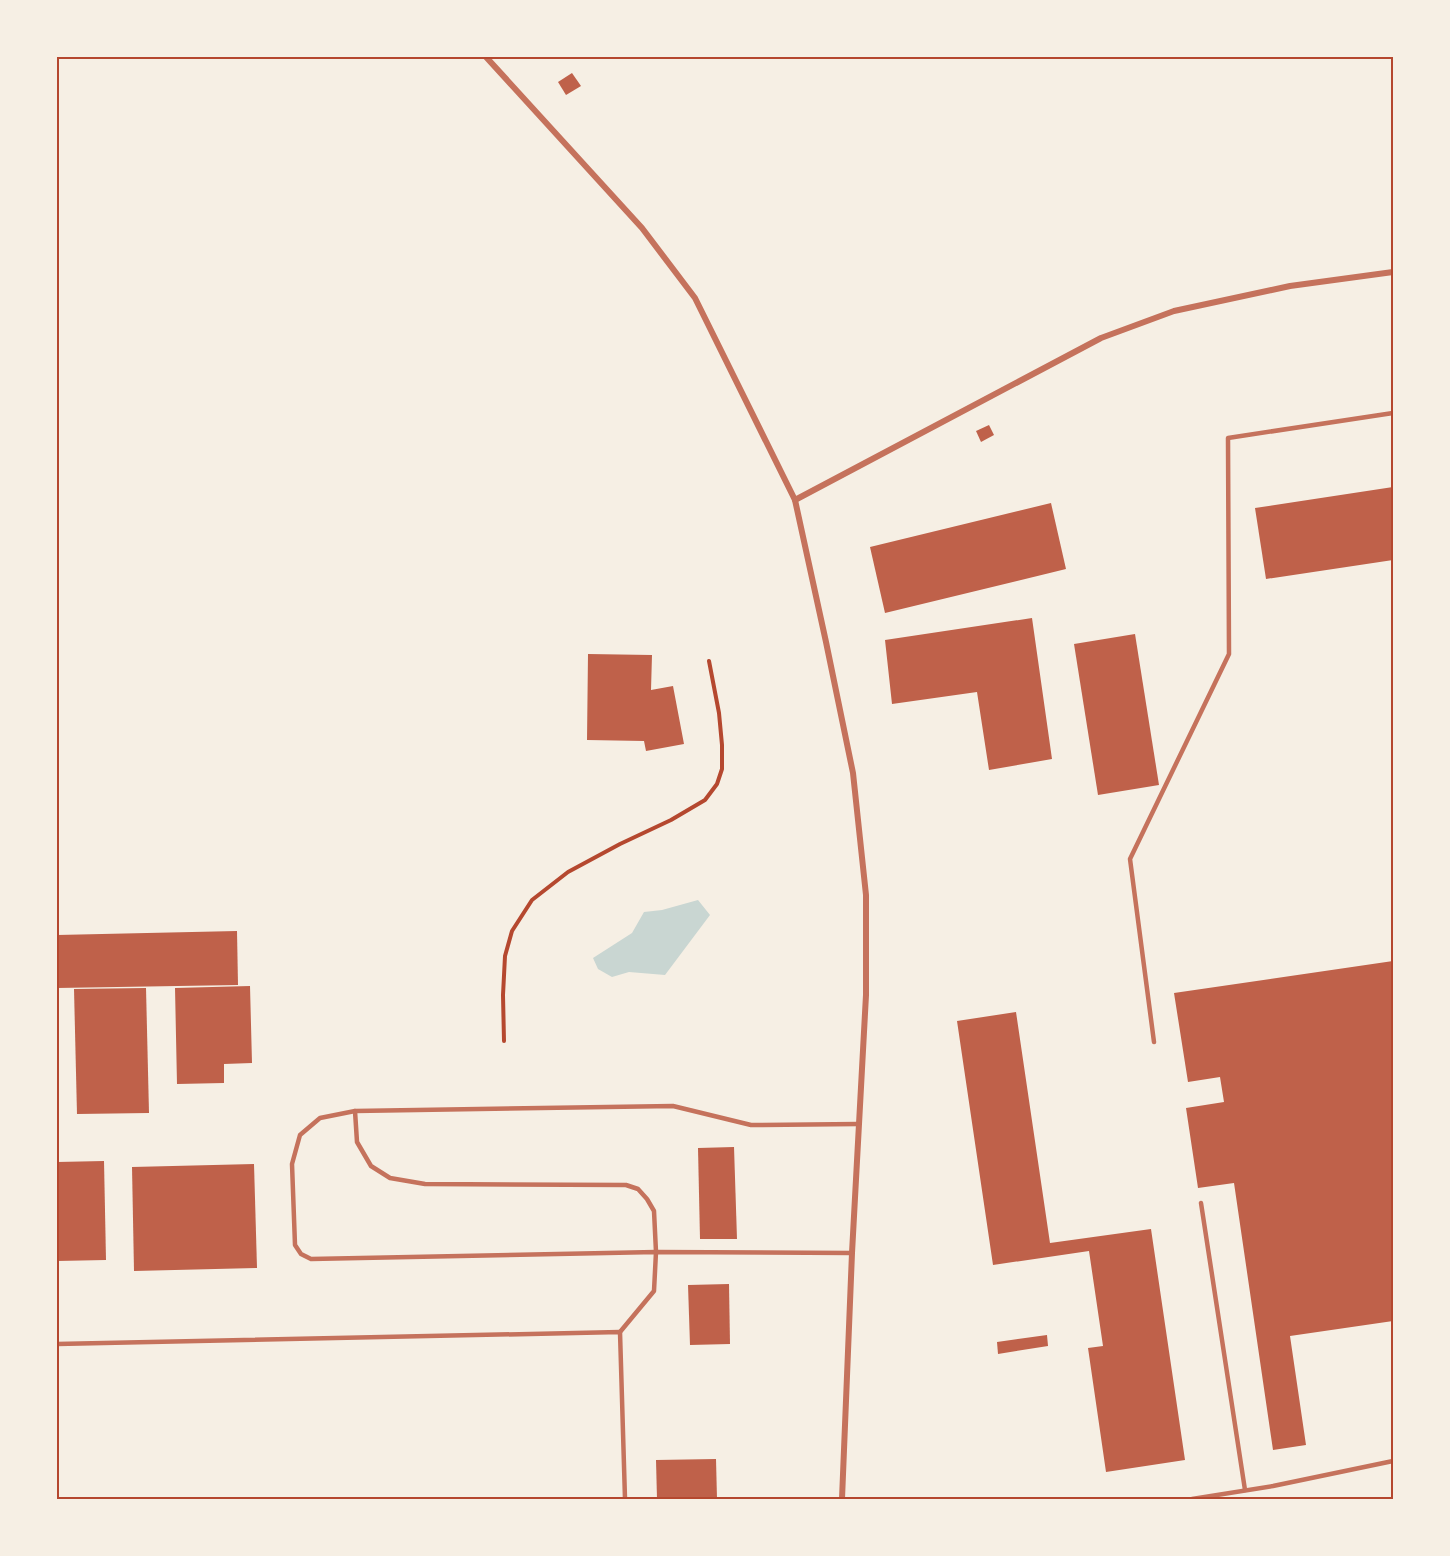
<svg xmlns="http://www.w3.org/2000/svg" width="1450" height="1556" font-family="Cabin,sans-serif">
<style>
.water{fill:#c9d6d2}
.building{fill:#bf614a}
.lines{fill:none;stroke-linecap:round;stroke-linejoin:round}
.path{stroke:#b5482f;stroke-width:4}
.service{stroke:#c5725c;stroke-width:4.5}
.minor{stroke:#c5725c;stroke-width:6}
.neatline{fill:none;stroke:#b5482f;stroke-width:2}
</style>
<rect width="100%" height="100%" fill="#f6efe4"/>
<path class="water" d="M698 900 710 915 665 975 629 972 612 977 598 969 593 958 632 933 644 912 662 910Z"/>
<g class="building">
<path d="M572 73 581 86 566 95 558 82Z"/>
<path d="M989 425 994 435 981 442 976 431Z"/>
<path d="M1393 487V560L1266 579 1255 508Z"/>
<path d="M1051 503 1066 569 885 613 870 547Z"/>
<path d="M1032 618 1052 759 989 770 977 692 892 704 885 640Z"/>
<path d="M1135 634 1159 785 1098 795 1074 644Z"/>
<path d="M588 654 652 655 651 690 673 686 684 744 646 751 644 741 587 740Z"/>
<path d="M237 931 238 985 57 988V935Z"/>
<path d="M1393 961V1321L1290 1336 1306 1445 1273 1450 1234 1183 1198 1188 1186 1108 1224 1102 1220 1077 1188 1082 1174 993Z"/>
<path d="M250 986 252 1063 224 1064V1083L177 1084 175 988Z"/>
<path d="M146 988 149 1113 77 1114 74 989Z"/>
<path d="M1016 1012 1050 1243 1151 1229 1185 1460 1106 1472 1088 1348 1103 1346 1089 1251 993 1265 957 1021Z"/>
<path d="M734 1147 737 1239H700L698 1148Z"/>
<path d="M104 1161 106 1260 57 1261V1162Z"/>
<path d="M254 1164 257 1268 134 1271 132 1167Z"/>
<path d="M729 1284 730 1344 690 1345 688 1285Z"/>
<path d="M1047 1335 1048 1346 998 1354 997 1342Z"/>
<path d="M716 1459 717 1499H657L656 1460Z"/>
</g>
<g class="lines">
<path class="path" d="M504 1041 503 995 505 956 512 931 532 900 568 872 620 844 671 820 705 800 717 784 722 769V745L719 713 709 661"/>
<g class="service">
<path d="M1154 1042 1130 859 1229 654 1228 438 1393 413"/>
<path d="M355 1111 357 1142 371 1166 390 1178 425 1184 626 1185 638 1189 647 1199 654 1211 656 1252 654 1291 620 1332"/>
<path d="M1201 1203 1245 1490"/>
<path d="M852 1253 656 1252 311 1259 301 1254 295 1245 292 1164 300 1135 320 1118 355 1111 673 1106 751 1125 858 1124"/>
<path d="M57 1344 620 1332 625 1499"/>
<path d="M1192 1499 1273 1486 1393 1461"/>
</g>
<g class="minor">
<path d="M486 57 642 228 695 298 795 500 826 642 853 773 866 895V995L852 1253 842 1499"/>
<path d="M795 500 1101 338 1174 311 1290 286 1393 272"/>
</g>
</g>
<rect width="1450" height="1556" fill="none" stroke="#f6efe4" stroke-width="117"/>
<rect x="58" y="58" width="1334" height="1440" class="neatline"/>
</svg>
